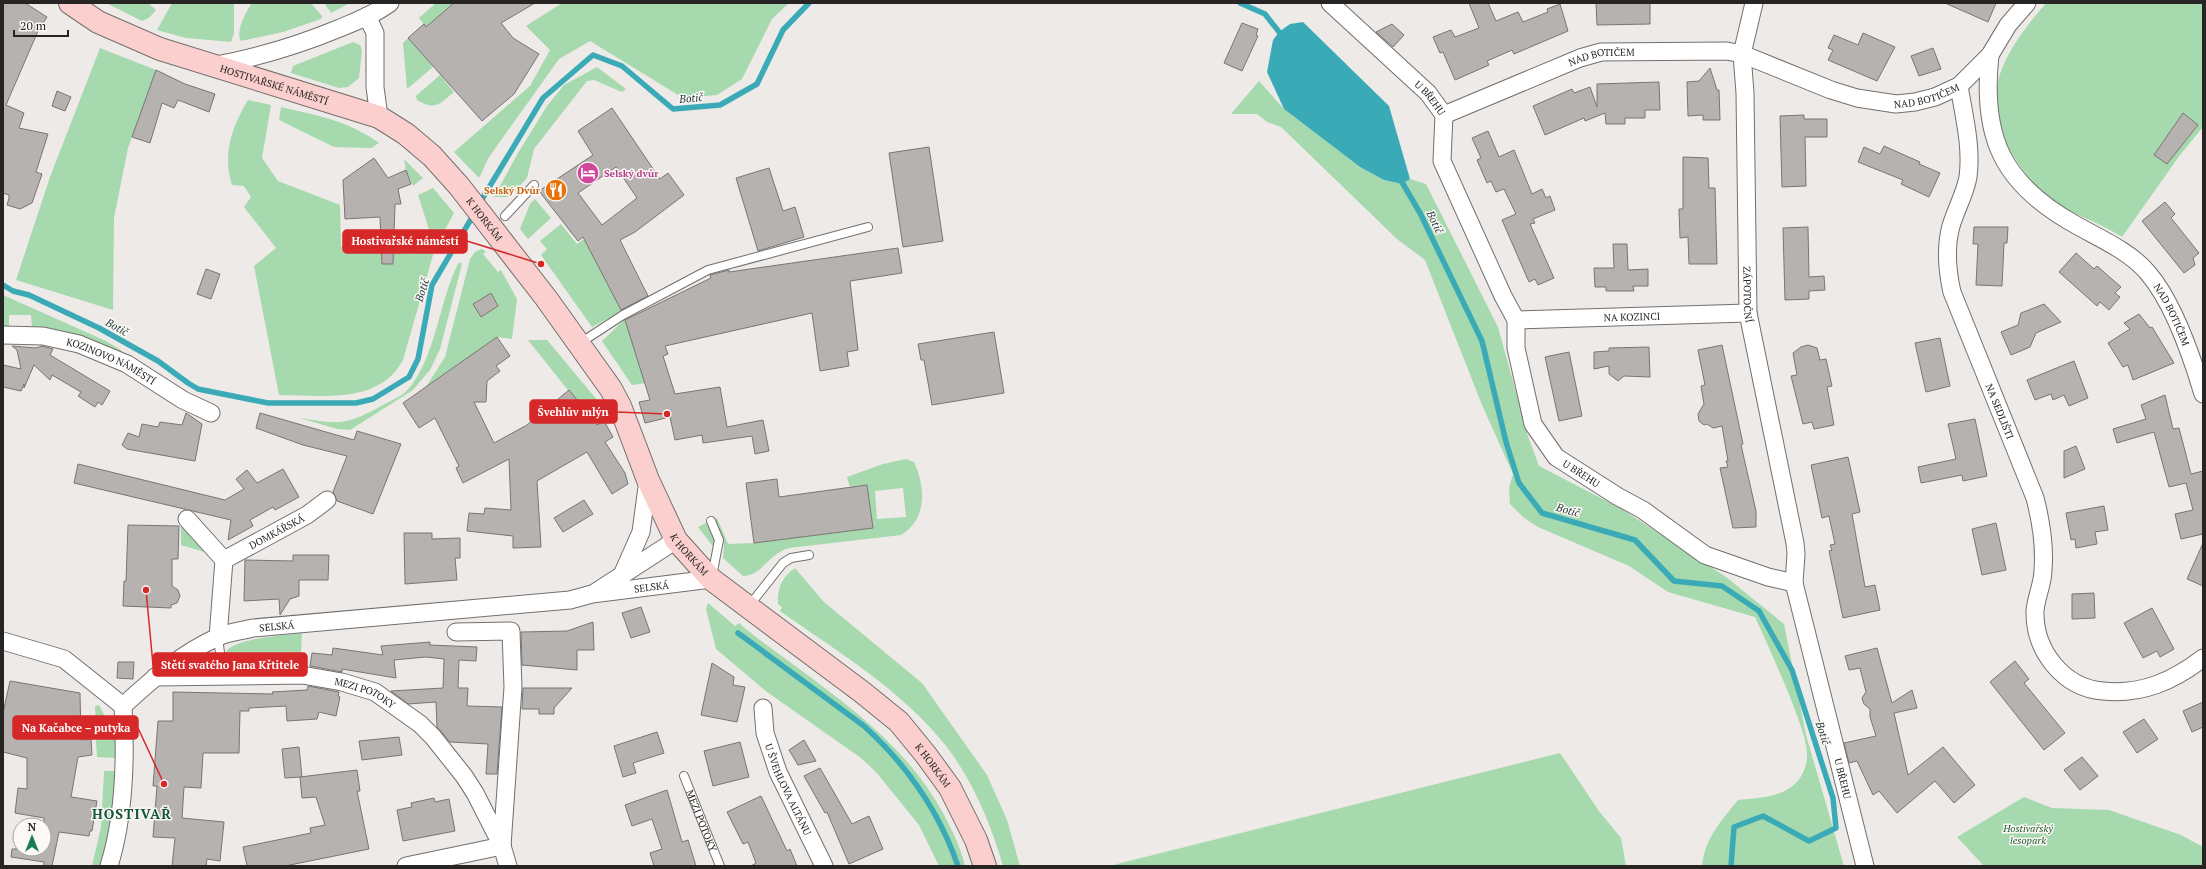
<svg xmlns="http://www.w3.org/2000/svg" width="2206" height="869" font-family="'PT Serif',serif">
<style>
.green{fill:#a6d9ae;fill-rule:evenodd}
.water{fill:#3aaab7}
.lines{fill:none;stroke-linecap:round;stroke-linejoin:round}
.stream{stroke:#3aaab7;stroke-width:5.5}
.building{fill:#b6b2b0;stroke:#797573;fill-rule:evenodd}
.service-casing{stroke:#736f6d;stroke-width:10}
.minor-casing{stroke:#736f6d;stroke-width:19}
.secondary-casing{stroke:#736f6d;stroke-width:24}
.service{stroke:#fff;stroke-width:8}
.minor{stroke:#fff;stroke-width:17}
.secondary{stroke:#facfcd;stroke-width:22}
.labels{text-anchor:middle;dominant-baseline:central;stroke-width:3;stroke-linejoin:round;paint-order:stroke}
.street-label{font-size:10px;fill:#262524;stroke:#fcf8f5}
.hotel-label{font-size:10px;font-weight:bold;fill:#b23c85;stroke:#fcf8f5;text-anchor:start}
.food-label{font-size:10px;font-weight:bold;fill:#c56008;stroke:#fcf8f5;text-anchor:end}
.park-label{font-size:10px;font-style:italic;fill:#1f592e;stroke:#fcf8f5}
.water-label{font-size:11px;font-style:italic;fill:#213a3d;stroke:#fcf8f5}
.district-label{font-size:14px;font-weight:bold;letter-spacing:1px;fill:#15573c;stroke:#fcf8f5}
.leader{fill:none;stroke:#d62828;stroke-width:1.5}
.callout-dot{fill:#d62828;stroke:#fcf8f5;stroke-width:1.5}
.callout{fill:#d62828;stroke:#d62828;stroke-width:1.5}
.callout-label{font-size:11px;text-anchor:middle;font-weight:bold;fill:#fff}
</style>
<rect width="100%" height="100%" fill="#eeeae8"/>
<g class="green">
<path d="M106 3H148L156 10 149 18 142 21Z"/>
<path d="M172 3H234V33L231 42 186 38 157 30Z"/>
<path d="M252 3H311L322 16 321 19 283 32 241 41C235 32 246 11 252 3Z"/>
<path d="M324 3H350L331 13Z"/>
<path d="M436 3H454L426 27 419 18Z"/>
<path d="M562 3H789L772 19 742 79 717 95 683 98 590 41 559 59 489 157 479 178 454 152 530 86 550 50 526 26Z"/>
<path d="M2046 3H2203V127L2180 155 2122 237C2098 221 2069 214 2047 197 2033 186 2023 171 2014 157 1974 97 2005 51 2046 3Z"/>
<path d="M408 38 433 67 407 89 403 43Z"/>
<path d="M353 42 360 45 362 50 359 78 348 87 339 88 291 73 293 66Z"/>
<path d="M100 48 156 70 128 148 114 218 113 310 16 280 50 177Z"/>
<path d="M597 67 626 89 622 92 594 80 587 81 534 149 527 178 510 197H494L518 153 547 106 564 85Z"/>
<path d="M440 75 454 92C439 104 436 111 417 100L416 96Z"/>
<path d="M1259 81 1284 109 1360 167 1384 180 1402 184 1410 179 1426 184 1498 327 1528 436 1539 466 1620 508 1726 577 1784 624 1806 735 1844 866H1702C1705 838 1721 821 1738 800 1754 798 1774 798 1788 789 1800 783 1808 767 1807 753 1806 738 1800 724 1795 710 1783 678 1769 648 1755 617L1668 592 1629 566 1538 527 1523 517 1510 504 1509 488 1513 474 1482 405 1425 260 1397 239 1281 127 1267 122 1257 114H1231Z"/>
<path d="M248 100 271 105 262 158 278 181 340 205 341 247 412 254 435 248 418 195 433 188 454 213 435 248 403 360C379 405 321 395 279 395L254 266 276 248 244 207 251 197 244 186 232 185C222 155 232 126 248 100Z"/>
<path d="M281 107C316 115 349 121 379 143L371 148 334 147 279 120Z"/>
<path d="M404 159 423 178 413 186 406 170Z"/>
<path d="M535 199 551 218 528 239 520 229 530 204Z"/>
<path d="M561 224 577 244 584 239 619 306 647 292 649 297 592 327 541 255 547 249 540 241Z"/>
<path d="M481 249 484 250 486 252 483 254 498 272 501 270 517 299 512 339 497 337 424 390 445 357 470 259 475 252ZM491 293 498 306 481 317Z"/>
<path d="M459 262 462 264 440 349 430 370 413 390 350 430 337 429 300 418C339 424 345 426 381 406 390 401 402 397 409 388 436 357 439 300 459 262Z"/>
<path d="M3 295 106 341 121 350 125 357 32 328 31 315H9V330H3Z"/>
<path d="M625 319 646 383 632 385 602 341Z"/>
<path d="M528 340H547L603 407 587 414Z"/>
<path d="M906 459 914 462C926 488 927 519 901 535L789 548C768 554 763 575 743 576L723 558 724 546 715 520 717 518 728 544 754 543 873 528 867 485 850 487 847 477 883 464ZM903 488 906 517 877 519 875 491Z"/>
<path d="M706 523 714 538 715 549 698 527Z"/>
<path d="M181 525 208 553 181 545Z"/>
<path d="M795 568 824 602 922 683 987 775 1007 820 1020 866H1003C991 824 973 781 946 746 902 690 838 652 780 611L782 607 778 604C777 588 782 577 795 568Z"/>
<path d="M708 603 735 626 739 623C756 638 775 651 794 665 852 708 908 749 943 813 952 830 961 848 965 866H939L919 825 876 772 861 758 767 692 716 649 706 609Z"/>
<path d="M302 633 300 671 238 667 231 664 225 654C229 638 288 635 302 633Z"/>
<path d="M99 705 111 728H96L95 706Z"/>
<path d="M115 737 116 758 97 757 96 739Z"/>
<path d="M1560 753 1599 811 1621 838 1626 866H1109Z"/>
<path d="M104 771H115L114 806 102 866H92L101 827Z"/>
<path d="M2024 797 2052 808 2109 810 2181 835 2203 847V866H1984L1957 837Z"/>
</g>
<path class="water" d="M1303 22 1389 106 1410 179 1402 184 1384 180 1360 167 1284 109 1267 72 1273 40 1279 32 1290 24Z"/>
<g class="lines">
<g class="stream">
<path d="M1240 3 1265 14 1283 37"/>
<path d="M1399 177 1420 213 1482 341 1506 442 1519 483 1542 513 1635 540 1674 581 1722 586 1759 611 1792 670 1833 798 1836 828 1809 841 1763 816 1734 827 1731 866"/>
<path d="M479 204 543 98 593 55 622 66 673 109 720 105 757 84 783 30 809 3"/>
<path d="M3 285 13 291 29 295 99 328 158 361 188 383 198 389 268 403H356L373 399 409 377 418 359 432 285 474 214"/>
<path d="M738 633 864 726C907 765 939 811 958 866"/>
</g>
</g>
<g class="building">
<path d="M3 3H25L47 17 38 31 6 105 24 113 19 128 48 134 36 172 42 174 32 203 20 209 7 205 9 198V195L3 193Z"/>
<path d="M454 3H535L501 23 513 38 539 54 514 94 482 121 408 38 424 24 426 27Z"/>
<path d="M1469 3H1488L1496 21 1518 12 1523 22 1548 12 1547 9 1560 4 1568 31 1514 54 1512 50 1487 61 1489 65 1455 80 1443 52 1440 53 1433 37 1451 30 1455 37 1479 28Z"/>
<path d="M1596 3H1650V24L1597 25Z"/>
<path d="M1945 3H1996L1988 22Z"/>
<path d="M1242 23 1258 29 1256 35 1258 36 1242 71 1224 63Z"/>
<path d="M1392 24 1404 35 1393 47 1376 32Z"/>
<path d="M1863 33 1895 47 1877 81 1828 60 1833 50 1828 48 1834 35 1858 45Z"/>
<path d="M1933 48 1941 69 1919 76 1911 56Z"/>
<path d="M1710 68 1717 90H1719L1720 120H1703V115L1688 116 1687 82 1699 81Z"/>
<path d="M156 70 185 84 215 94 209 112 178 100 174 108 162 103 150 143 132 137Z"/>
<path d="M1659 82 1660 110H1645V118H1625V124H1606L1605 113 1585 121 1584 118 1545 135 1533 106 1572 89 1574 93 1590 87 1597 107V84Z"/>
<path d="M57 91 71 97 65 111 52 106Z"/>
<path d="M612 108 660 179 668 173 684 195 635 232 620 240 648 296 621 310 583 237 578 241 539 191 593 155 578 131ZM616 167 637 198 602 225 578 193Z"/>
<path d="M2183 113 2198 125 2167 164 2154 155Z"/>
<path d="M1804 115V119H1827V137H1805L1806 186 1782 187 1780 116Z"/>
<path d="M1488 131 1499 157 1514 150 1532 194 1542 189 1546 198 1550 196 1555 210 1533 219 1535 223 1530 224 1554 278 1538 285 1535 279 1529 282 1502 220 1516 214 1504 189 1496 192 1491 181 1487 183 1477 160 1481 158 1472 138Z"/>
<path d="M1884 146 1920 162 1919 164 1940 173 1929 197 1901 184 1903 180 1858 162 1864 147 1880 154Z"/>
<path d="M929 147 943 241 903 247 889 153Z"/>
<path d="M1683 157 1708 158 1709 188H1715L1717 264H1689L1688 237 1680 238 1679 209H1683Z"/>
<path d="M374 158 388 178 406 170 411 184 398 189 401 204H395L393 264H382L380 217 345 219 343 180Z"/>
<path d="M769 168 783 211 795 207 804 237 758 251 736 178Z"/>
<path d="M2165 202 2175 214 2171 218 2199 253 2193 258 2195 265 2184 273 2142 221Z"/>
<path d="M1808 227 1809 277 1824 276 1825 290 1809 291V299L1785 300 1783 228Z"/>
<path d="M1974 227H2008L2007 243H2004L2002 286 1976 285 1978 244H1973Z"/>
<path d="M1613 244H1627L1628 270 1648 269V286H1633L1634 291H1606V287H1595L1594 268H1614Z"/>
<path d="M898 248 902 273 850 281 858 350 847 352 849 366 820 371 812 313 665 346 668 354 663 356 675 394 720 387 727 427 763 420 769 451 755 454 752 436 703 443 702 435 675 440 670 417 645 423 639 402 650 400 625 320 711 278 710 275 729 270V272Z"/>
<path d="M2076 253 2094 269 2097 266 2121 287 2115 293 2120 297 2109 310 2100 302 2097 306 2059 272Z"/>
<path d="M206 269 220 274 211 299 197 294Z"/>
<path d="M491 293 498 306 481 317 473 304Z"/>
<path d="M2044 304 2061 322 2036 333 2030 347 2011 355 2001 332 2018 325 2021 313Z"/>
<path d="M2139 314 2150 328 2152 327 2174 363 2133 380 2128 365 2123 367 2108 343 2130 329 2124 323Z"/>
<path d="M994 332 1004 393 932 405 924 360H921L918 344Z"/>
<path d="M497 337 510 356 496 366 500 371 487 381 486 402H474L494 443 527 425 569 390 597 425 604 421 613 437 605 442 625 473 628 484 612 494 587 452 537 481 541 547 513 548V536L467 531 469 513 484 514 485 508 511 510 509 459 463 483 456 468 459 466 435 418 419 428 403 403Z"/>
<path d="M1940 338 1950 386 1926 392 1915 343Z"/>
<path d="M1722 345 1743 444 1741 445 1756 511V527L1733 528 1720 468 1728 467 1726 461H1728L1722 426 1713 428 1707 424 1704 425 1699 421 1698 414 1704 404 1701 386 1705 385 1698 350Z"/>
<path d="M1808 345 1817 348 1820 360 1826 359 1832 386 1827 387 1834 425 1814 429 1812 422 1803 424 1791 376 1797 375 1793 353 1801 347Z"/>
<path d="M12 346 36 348 42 346 53 349 50 355 110 391 102 405 98 402 95 407 78 396 81 392 52 375 50 380 34 365 24 388V384L21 391 3 387V365L21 369 17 350Z"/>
<path d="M1649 347 1650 377 1624 376 1618 381 1609 374V366L1594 369V352L1609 351V348Z"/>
<path d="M1569 352 1582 416 1559 421 1545 357Z"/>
<path d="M2074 361 2088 398 2069 406 2064 395 2053 400 2051 394 2035 400 2027 380Z"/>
<path d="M2165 395 2173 429 2179 428 2191 474 2203 471V534L2181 539 2175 514 2193 510 2186 483 2169 487 2154 432 2117 443 2113 429 2146 419 2141 405Z"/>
<path d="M186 413 202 424 195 461 127 449 122 445 128 433 139 437 142 424 158 427 160 422 182 425Z"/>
<path d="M260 413 354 440 357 431 401 444 373 514 337 501 333 492 347 456 303 445 256 428Z"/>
<path d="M1975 419 1987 476 1963 481 1962 475 1921 483 1918 467 1956 459 1948 424Z"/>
<path d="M2076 446 2085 469 2064 478V451Z"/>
<path d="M1848 457 1860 512 1852 514 1865 587 1875 585 1880 610 1843 618 1829 551 1832 550 1830 545 1835 544 1829 516 1822 518 1811 465Z"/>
<path d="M78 464 225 500 244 489 236 479 247 470 257 483 283 469 299 497 275 510 273 507 250 520 253 526 228 540 231 520 74 483Z"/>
<path d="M777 479 779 497 867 485 873 528 754 543 746 483Z"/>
<path d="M584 500 593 514 563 532 554 518Z"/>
<path d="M2104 506 2108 530 2095 532 2097 544 2076 548 2075 539 2071 540 2066 513Z"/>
<path d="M1996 523 2006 570 1982 575 1972 529Z"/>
<path d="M128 525 179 526 178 559H172V586L178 590 180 596 177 603 171 605V608L123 606 124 581H126Z"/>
<path d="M404 533H432V539L460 538V558H455L457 580 405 584Z"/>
<path d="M2203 543V586L2187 579Z"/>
<path d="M293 555H329L328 580H299V596L290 599 280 615 279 599 244 601 245 560 293 561Z"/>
<path d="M2094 593 2095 618 2072 619V594Z"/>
<path d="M641 607 650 632 631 638 622 613Z"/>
<path d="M2152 608 2174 649 2160 657 2157 651 2143 658 2124 623Z"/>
<path d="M593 622 594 650H577V670L522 665 521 632 567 631Z"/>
<path d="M430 642V645L477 647 476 661 459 660 458 688H468L467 706 502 707 497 774H486L488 744 450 742 437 727 436 702 408 704 391 691 443 688 444 659 426 657 394 660 396 678 342 669V672L310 666 312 653 332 655 333 648 383 655 381 646Z"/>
<path d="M1877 648 1892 703 1912 690 1917 708 1894 713 1908 775 1943 747 1975 785 1954 803 1935 781 1897 813 1879 791 1873 795 1857 761 1849 763 1844 743 1876 736 1870 717V709L1864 704 1862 698 1866 692 1860 668 1849 670 1845 656Z"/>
<path d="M2015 661 2029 679 2024 683 2065 733 2044 750 1990 682Z"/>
<path d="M118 662H134L133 679 117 678Z"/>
<path d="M712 663 734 677 733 685 745 687 737 722 701 715Z"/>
<path d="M10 681 80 693 81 740 91 739 92 755 78 757 71 797 97 801 92 831H90L89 836 59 832 52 866H44V862L11 857 12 849H44V818L15 813 18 788 27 789V758L3 752V713Z"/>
<path d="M308 686 339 692 338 696 340 697 336 716 319 712 317 719 287 721 286 706 249 708V711H240L239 753H203L201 788 184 787 182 818 224 822 220 861 207 859 206 866H172L175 838 153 837 157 786H153L158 721H173V692L273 694 272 692 307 690Z"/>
<path d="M523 688H572L554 708V714H539V709H522Z"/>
<path d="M2203 702V727L2192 732 2183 711Z"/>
<path d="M2144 719 2158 739 2137 753 2123 732Z"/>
<path d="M657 732 664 753 633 763 636 773 623 777 614 746Z"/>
<path d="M399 737 402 755 362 760 359 741Z"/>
<path d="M804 740 816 761 798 765 789 750Z"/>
<path d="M740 742 749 777 713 786 704 751Z"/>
<path d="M299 747 302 777 285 778 282 749Z"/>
<path d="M2082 757 2098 776 2080 790 2064 770Z"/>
<path d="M820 768 852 824 869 816 883 849 849 864 827 812 825 813 804 776Z"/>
<path d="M357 770 360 791H357L369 849 285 866H247L243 847 311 833 310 828 325 825 316 797 302 798 300 777Z"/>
<path d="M667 790 682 842 688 840 696 866H654L650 853 662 849 652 819 632 826 625 805Z"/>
<path d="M761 796 787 851 790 849 797 866H751L756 863 748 842 743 844 727 812Z"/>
<path d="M434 798 435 802 449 799 455 831 403 841 397 810 412 807 411 803Z"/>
</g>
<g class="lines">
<g class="service-casing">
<g id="service">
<path d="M505 216 534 185"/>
<path d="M580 343 623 315 708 270 868 227"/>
<path d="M711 521 719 540 712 576"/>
<path d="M749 606 783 563 791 558 809 555"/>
<path d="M218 637 223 677"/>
<path id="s1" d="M684 776 720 866"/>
</g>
</g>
<g class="minor-casing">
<g id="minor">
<path id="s2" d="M1330 3 1428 93 1444 115 1442 161 1503 296 1516 320V348L1533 424 1556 457 1617 496 1643 510 1705 555 1768 577 1794 583"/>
<path id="s3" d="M1754 3 1742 54 1745 93 1748 313 1795 543 1796 554 1794 583 1865 866"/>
<path d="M367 16 375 33V87L379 117"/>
<path id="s4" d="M1990 55C1981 137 2002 184 2076 225 2099 238 2131 252 2148 273 2173 302 2192 357 2203 394"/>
<path d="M216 65C260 57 299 45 340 28 357 21 375 14 390 3"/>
<path id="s5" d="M1959 86C1964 116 1972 147 1968 177 1965 194 1956 209 1951 226 1945 248 1947 270 1952 292L2035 498C2041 521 2045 545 2043 570 2043 584 2036 597 2035 611 2034 650 2063 688 2103 691 2142 695 2173 681 2203 658"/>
<path id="s6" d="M1444 115 1580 58 1601 52 1727 51 1742 54 1831 90 1857 98 1896 104 1915 102 1935 97 1959 86 1990 55 2008 25 2027 3"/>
<path id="s7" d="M1516 320 1748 313"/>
<path id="s8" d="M3 335 43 336 79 344 127 364 183 400 211 413"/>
<path d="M187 519 224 560"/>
<path d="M622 575 641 532 648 480"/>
<path d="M596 592 676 540"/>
<path d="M456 632 511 631 513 687 502 846"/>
<path id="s9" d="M218 637 224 560 307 515 327 500"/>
<path d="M3 641 64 659 123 706"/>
<path id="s10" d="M155 677 302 675 342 682 375 692 420 724 433 737 464 776 475 793 502 846 508 866"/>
<path id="s11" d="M123 706C151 680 182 653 218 637 228 632 242 631 253 628L570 600 592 594 711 579"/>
<path id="s12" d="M763 708 765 733 778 772 824 866"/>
<path d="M109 866C125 815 126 759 123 706"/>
<path d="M406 866 502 846"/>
</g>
</g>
<g class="secondary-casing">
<g id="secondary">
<path id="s13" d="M70 3 98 22 160 49 379 117 406 134 432 156 459 186 546 298 611 389 620 406 648 480 676 540 711 579 862 692 899 722 926 755 950 788 976 840 985 866"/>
</g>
</g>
<use href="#service" class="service"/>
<use href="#minor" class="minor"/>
<use href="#secondary" class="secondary"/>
</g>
<defs>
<g id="hotel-disc" transform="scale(1.15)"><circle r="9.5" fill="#d1479c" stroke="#fcf8f5"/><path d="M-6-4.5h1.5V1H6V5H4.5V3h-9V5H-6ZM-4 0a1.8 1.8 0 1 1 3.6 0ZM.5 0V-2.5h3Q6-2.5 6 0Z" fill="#fff"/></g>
<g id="restaurant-disc" transform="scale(1.15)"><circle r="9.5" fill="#e8710a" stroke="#fcf8f5"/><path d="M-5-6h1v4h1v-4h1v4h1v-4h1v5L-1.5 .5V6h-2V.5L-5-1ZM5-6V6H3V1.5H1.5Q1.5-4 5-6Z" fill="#fff"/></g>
</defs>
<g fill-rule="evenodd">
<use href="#hotel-disc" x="588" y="173"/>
<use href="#restaurant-disc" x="556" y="190"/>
</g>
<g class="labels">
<g class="street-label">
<text stroke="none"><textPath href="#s6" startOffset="169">NAD BOTIČEM</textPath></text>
<text stroke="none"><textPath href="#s13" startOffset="221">HOSTIVAŘSKÉ NÁMĚSTÍ</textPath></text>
<text stroke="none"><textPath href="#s6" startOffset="505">NAD BOTIČEM</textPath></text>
<text stroke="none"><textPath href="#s2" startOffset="138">U BŘEHU</textPath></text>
<text stroke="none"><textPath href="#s13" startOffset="479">K HORKÁM</textPath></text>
<text stroke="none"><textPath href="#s3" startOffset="293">ZÁPOTOČNÍ</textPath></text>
<text stroke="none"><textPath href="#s4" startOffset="341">NAD BOTIČEM</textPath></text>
<text stroke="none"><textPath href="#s7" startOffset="116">NA KOZINCI</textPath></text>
<text stroke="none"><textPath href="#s8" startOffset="113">KOZINOVO NÁMĚSTÍ</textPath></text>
<text stroke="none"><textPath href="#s5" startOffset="339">NA SEDLIŠTI</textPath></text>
<text stroke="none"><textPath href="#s2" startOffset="558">U BŘEHU</textPath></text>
<text stroke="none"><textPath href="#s9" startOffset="137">DOMKÁŘSKÁ</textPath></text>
<text stroke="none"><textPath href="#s13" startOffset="875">K HORKÁM</textPath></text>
<text stroke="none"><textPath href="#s11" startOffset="555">SELSKÁ</textPath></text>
<text stroke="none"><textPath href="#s11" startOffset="178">SELSKÁ</textPath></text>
<text stroke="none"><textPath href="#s10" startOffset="213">MEZI POTOKY</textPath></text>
<text stroke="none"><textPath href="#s13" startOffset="1199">K HORKÁM</textPath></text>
<text stroke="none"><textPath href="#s3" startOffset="788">U BŘEHU</textPath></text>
<text stroke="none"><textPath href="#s12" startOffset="86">U ŠVEHLOVA ALTÁNU</textPath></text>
<text stroke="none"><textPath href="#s1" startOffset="48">MEZI POTOKY</textPath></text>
</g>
<g class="hotel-label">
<text x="604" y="173">Selský dvůr</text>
</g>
<g class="food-label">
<text x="540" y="190">Selský Dvůr</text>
</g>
<g class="park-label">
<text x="2028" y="828">Hostivařský<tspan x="2028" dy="12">lesopark</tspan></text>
</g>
<g class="water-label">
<text transform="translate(691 98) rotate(-5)">Botič</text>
<text transform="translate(1435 222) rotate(64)">Botič</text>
<text transform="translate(422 290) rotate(-73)">Botič</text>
<text transform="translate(117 327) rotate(29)">Botič</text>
<text transform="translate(1568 510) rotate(16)">Botič</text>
<text transform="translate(1823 733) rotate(72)">Botič</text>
</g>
<g class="district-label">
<text x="132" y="813">HOSTIVAŘ</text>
</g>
</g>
<path class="leader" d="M541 264L467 241M667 414L617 412M146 590L153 665M164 784L138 728"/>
<g class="callout-dot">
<circle cx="541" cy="264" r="4"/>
<circle cx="667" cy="414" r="4"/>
<circle cx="146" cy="590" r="4"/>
<circle cx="164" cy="784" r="4"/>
</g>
<g class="callout">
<rect x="343" y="230" width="124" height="23" rx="4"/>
<rect x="530" y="400" width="87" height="23" rx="4"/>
<rect x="153" y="653" width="154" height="23" rx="4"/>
<rect x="13" y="716" width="125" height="23" rx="4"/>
</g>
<g class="callout-label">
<text x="405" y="245">Hostivařské náměstí</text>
<text x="573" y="416">Švehlův mlýn</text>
<text x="230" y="669">Stětí svatého Jana Křtitele</text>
<text x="76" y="732">Na Kačabce – putyka</text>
</g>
<rect width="2206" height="869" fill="none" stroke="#262524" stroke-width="8"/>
<g transform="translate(32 837)"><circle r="19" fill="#fcf8f5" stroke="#a6a4a1"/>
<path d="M0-3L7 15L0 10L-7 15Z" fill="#187c55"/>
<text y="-6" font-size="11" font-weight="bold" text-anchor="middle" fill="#262524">N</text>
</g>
<path d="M14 30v6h54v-6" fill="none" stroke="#262524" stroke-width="2"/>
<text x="20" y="30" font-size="12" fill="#262524" stroke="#fcf8f5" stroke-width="3" paint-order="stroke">20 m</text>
</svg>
